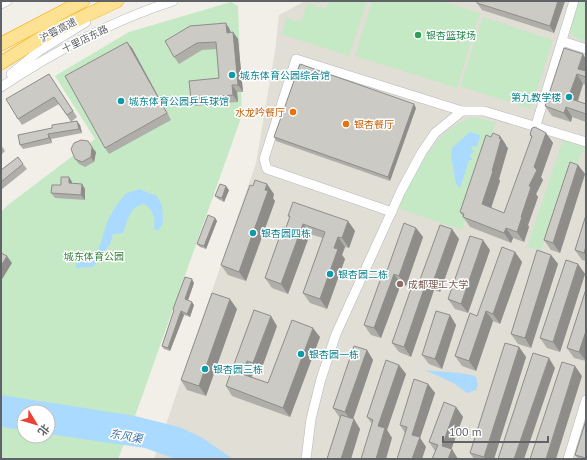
<svg xmlns="http://www.w3.org/2000/svg" width="587" height="460" font-family="'PT Sans','Noto Sans SC',sans-serif">
<style>
.education{fill:#e1ded6}
.green{fill:#c5e8c5;fill-rule:evenodd}
.water{fill:#aadaff}
.lines{fill:none;stroke-linecap:round;stroke-linejoin:round}
.minor-casing{stroke:#b5b8bc;stroke-width:10}
.highway-casing{stroke:#f9ab00;stroke-width:14}
.minor{stroke:#fff;stroke-width:9}
.highway{stroke:#fde293;stroke-width:13}
.wall{fill:#afaea9}
.shaded-wall{fill:#8f8d8a}
.building{fill:#cccac5;stroke:#8f8d8a}
.leisure-dot{fill:#2e9e5b;stroke:#fff;stroke-width:1.5}
.culture-dot{fill:#0f9aa8;stroke:#fff;stroke-width:1.5}
.food-dot{fill:#e8710a;stroke:#fff;stroke-width:1.5}
.education-dot{fill:#8d6e63;stroke:#fff;stroke-width:1.5}
.labels{text-anchor:middle;dominant-baseline:central;stroke-width:3;stroke-linejoin:round;paint-order:stroke}
.street-label{font-size:10px;fill:#5f6368;stroke:#fff}
.leisure-label{font-size:10px;fill:#27864d;stroke:#fff;text-anchor:start}
.culture-label{font-size:10px;fill:#0d838f;stroke:#fff;text-anchor:start}
.food-label{font-size:10px;fill:#c56008;stroke:#fff;text-anchor:end}
.park-label{font-size:10px;fill:#348238;stroke:#fff}
.education-label{font-size:10px;fill:#785e54;stroke:#fff;text-anchor:start}
.water-label{font-size:11px;font-style:italic;fill:#4174aa;stroke:#fff}
</style>
<rect width="100%" height="100%" fill="#f1efe8"/>
<path class="education" d="M305 1H586V459H154L256 163 275 51 279 15Z"/>
<g class="green">
<path d="M329 1H367L349 56 281 34 287 18 301 22 307 3 326 9Z"/>
<path d="M372 1H441L480 13 457 88 355 56Z"/>
<path d="M577 1H586V43L572 35 570 27Z"/>
<path d="M231 2 238 6 242 115 135 416 118 459H1V212L8 205 95 139 55 76 129 32ZM24 412H48V436H24Z"/>
<path d="M483 17 553 40 531 109 460 86Z"/>
<path d="M472 117 496 122 462 230 403 210 400 207 403 197C420 166 436 129 472 117Z"/>
<path d="M563 140 586 148V153L582 152 576 167 570 165 541 250 527 247Z"/>
</g>
<g class="water">
<path d="M470 132 480 135 477 147 472 146 471 149 474 151 473 153H471L470 157 472 158V160H469L460 188 456 184 451 155 452 148Z"/>
<path d="M139 189 157 196 162 206 163 223 158 231 154 229C156 217 153 210 144 204 129 207 128 220 123 233L113 234 110 244 93 267 76 268 77 259H84L95 254 100 245 107 222 114 209 125 194Z"/>
<path d="M425 370C438 372 467 372 476 377L478 384 476 390 467 393 455 384Z"/>
<path d="M1 395 135 416 179 427 201 437 233 459H175L145 448 48 434V412H24V430L1 427Z"/>
</g>
<g class="lines">
<g class="minor-casing">
<g id="minor">
<path d="M1 4 7 1"/>
<path d="M562 41 586 49"/>
<path d="M11 74 39 51 86 22"/>
<path d="M1 87C55 51 112 21 173 1"/>
<path d="M536 125 574 1"/>
<path d="M392 212 267 169 264 159 296 59 462 111"/>
<path d="M306 459 311 419 321 379 336 334 401 191 422 152 435 133 462 111H484L586 142"/>
<path d="M568 459 586 400"/>
</g>
</g>
<g class="highway-casing">
<g id="highway">
<path d="M1 44 83 1"/>
<path d="M1 63 49 33 117 1"/>
</g>
</g>
<use href="#minor" class="minor"/>
<use href="#highway" class="highway"/>
</g>
<g class="wall">
<path d="M477 1H565L554 33 482 10 477 3Z"/>
<path d="M226 23 230 30 231 32H233L238 39 243 92H237L238 102 195 106 191 99 219 78 217 49 202 50 179 64 174 57Z"/>
<path d="M132 48 171 120 109 154 105 148Z"/>
<path d="M586 59V85L583 84 578 102 586 104V122L572 117 571 122 552 116 545 106Z"/>
<path d="M49 74 77 117 71 122 59 104 22 125 18 119Z"/>
<path d="M416 108 390 181 276 141 274 137Z"/>
<path d="M80 125 82 133 51 139 52 143 23 149 20 145 18 135Z"/>
<path d="M546 133 553 143 541 177 543 180 536 194 538 197 528 225 529 227 524 242 513 238 511 243 470 227 460 212 491 137 500 136 506 145V146L508 148 499 179 500 181 491 208 504 213 532 138 530 135Z"/>
<path d="M1 145 5 151 1 155Z"/>
<path d="M96 152 94 162 85 167 79 164 75 159Z"/>
<path d="M23 164 27 169 1 190V170Z"/>
<path d="M578 165 585 174 560 253 551 250 544 240Z"/>
<path d="M69 177 72 182V184H82L85 189V200L55 198 51 193 61 185Z"/>
<path d="M229 190 224 202 218 199 215 196Z"/>
<path d="M274 194 273 198 275 201 246 281 228 275 221 265Z"/>
<path d="M586 215V261L582 260 575 250Z"/>
<path d="M288 216 348 221 355 231 349 248 345 247 342 255 345 259 327 309 310 303 303 293 323 238 310 234 288 294 272 288 265 278 286 228 290 218Z"/>
<path d="M215 218 217 221 206 249 200 247 197 244Z"/>
<path d="M416 228 423 237 406 286 401 284 381 338 371 335 364 325 384 279Z"/>
<path d="M459 239 440 292 434 290 411 357 399 352 392 343 418 285Z"/>
<path d="M490 250 468 313 455 309 448 299Z"/>
<path d="M515 252 522 262 500 324 493 321 476 371 462 366 455 356 477 316Z"/>
<path d="M551 255 558 264 531 348 518 344 511 334Z"/>
<path d="M578 264 585 274 560 352 547 348 540 338Z"/>
<path d="M194 283 188 300 194 305 190 317 184 315 170 351 164 349 162 346 174 311 173 309Z"/>
<path d="M586 289V361L574 358 567 348Z"/>
<path d="M237 309 206 396 187 390 181 380Z"/>
<path d="M450 315 456 325 442 369 429 364 422 355Z"/>
<path d="M277 326 260 373 254 371 251 377 268 383 320 337 290 417 232 396 226 386Z"/>
<path d="M519 347 526 357 494 459H474L470 453Z"/>
<path d="M367 350 373 360 353 419 360 429 351 459H327L340 418 333 408Z"/>
<path d="M399 365 406 374 387 430 392 438 372 424 367 417Z"/>
<path d="M428 384 435 393 420 438 426 447 405 433 400 425Z"/>
<path d="M456 407 463 417 451 449 435 451 429 442Z"/>
<path d="M586 420V459H578L575 455Z"/>
</g>
<g class="shaded-wall">
<path d="M558 1H565L554 33 550 26Z"/>
<path d="M226 23 230 30 231 39 227 33Z"/>
<path d="M233 32 238 39 243 92 238 85Z"/>
<path d="M127 42 132 48 171 120 167 113Z"/>
<path d="M583 54 586 59V76L578 69Z"/>
<path d="M577 74 583 84 575 108 568 98Z"/>
<path d="M232 85 237 92 238 102 233 95Z"/>
<path d="M414 104 416 108 390 181 388 177Z"/>
<path d="M566 107 572 117 571 122 564 113Z"/>
<path d="M77 121 80 125 82 133 79 129Z"/>
<path d="M546 133 553 143 541 177 543 180 536 194 538 197 528 225 529 227 524 242 517 232 534 167Z"/>
<path d="M48 134 51 139 52 143 49 138Z"/>
<path d="M500 136 506 145V146L508 148 499 179 500 181 489 214 482 204 492 171Z"/>
<path d="M92 147 96 152 94 162 91 157Z"/>
<path d="M578 165 585 174 560 253 553 243Z"/>
<path d="M69 177 72 182V189L69 183Z"/>
<path d="M82 184 85 189V200L81 195Z"/>
<path d="M267 184 274 194 273 198 275 201 246 281 239 272Z"/>
<path d="M226 186 229 190 224 202 222 198Z"/>
<path d="M215 218 217 221 206 249 204 246Z"/>
<path d="M348 221 355 231 349 248 342 238Z"/>
<path d="M303 224 310 234 288 294 281 284Z"/>
<path d="M416 228 423 237 406 286 399 276Z"/>
<path d="M506 228 513 238 511 243 504 233Z"/>
<path d="M452 229 459 239 440 292 433 282Z"/>
<path d="M338 237 345 247 342 255 345 259 327 309 320 299 334 248Z"/>
<path d="M483 240 490 250 468 313 461 304Z"/>
<path d="M586 246V256L584 253Z"/>
<path d="M515 252 522 262 500 324 493 314Z"/>
<path d="M551 255 558 264 531 348 525 338Z"/>
<path d="M7 256 12 263 1 281V266Z"/>
<path d="M578 264 585 274 560 352 553 342Z"/>
<path d="M394 274 401 284 381 338 374 328Z"/>
<path d="M192 279 194 283 187 303 185 299Z"/>
<path d="M427 280 434 290 411 357 404 347Z"/>
<path d="M230 299 237 309 206 396 199 386Z"/>
<path d="M192 302 194 305 190 317 187 314Z"/>
<path d="M181 311 184 315 170 351 168 348Z"/>
<path d="M486 311 493 321 476 371 469 361Z"/>
<path d="M450 315 456 325 442 369 435 359Z"/>
<path d="M271 316 277 326 260 373 253 363Z"/>
<path d="M313 328 320 337 290 417 283 408Z"/>
<path d="M586 331V361L579 352Z"/>
<path d="M519 347 526 357 494 459H486L484 457Z"/>
<path d="M367 350 373 360 352 422 345 412Z"/>
<path d="M549 358 555 368 524 459H514Z"/>
<path d="M247 361 254 371 249 384 242 374Z"/>
<path d="M399 365 406 374 387 430 392 438 386 459H376L378 426Z"/>
<path d="M575 366 582 376 556 459H546Z"/>
<path d="M428 384 435 393 420 438 426 447 422 459H412V435Z"/>
<path d="M456 407 463 417 449 456 442 446Z"/>
<path d="M354 419 360 429 351 459H341Z"/>
<path d="M452 449 458 459H448Z"/>
</g>
<g class="building">
<path d="M477 1H558L550 26 477 3Z"/>
<path d="M226 23 227 33 233 32 238 85H232L233 95 191 99 189 81 219 78 216 42 197 43 174 57 165 41 190 26Z"/>
<path d="M127 42 167 113 105 148 65 76Z"/>
<path d="M564 48 583 54 578 69 586 71V77L577 74 568 98 586 104V114L566 107 564 113 545 106Z"/>
<path d="M300 64 414 104 388 177 274 137Z"/>
<path d="M49 74 73 111 67 115 54 97 18 119 6 99Z"/>
<path d="M77 121 79 129 48 134 49 138 20 145 18 135 52 128V125Z"/>
<path d="M535 127 546 133 534 167 537 170 529 186 531 187 521 217H522L517 232 506 228 504 233 463 217 464 214 460 212 486 135 491 137 493 133 500 136 499 138 501 139 492 171H493L482 204 504 213 531 139 532 136 530 135 532 128Z"/>
<path d="M81 140 88 141 92 147 91 157 82 162 75 159 71 149 74 143Z"/>
<path d="M18 157 23 164 1 182V170Z"/>
<path d="M570 162 578 165 553 243 544 240Z"/>
<path d="M61 177H69V183L82 184 81 195 51 193 52 185H61Z"/>
<path d="M255 180 267 184 265 190 268 191 239 272 221 265 250 185 253 186Z"/>
<path d="M220 184 226 186 222 198 215 196Z"/>
<path d="M293 202 348 221 342 238 338 237 334 248 338 249 320 299 303 293 325 232 303 224 281 284 265 278 283 227 286 228 290 216H288Z"/>
<path d="M208 215 215 218 204 246 197 244Z"/>
<path d="M586 215V246L584 253 575 250Z"/>
<path d="M404 223 416 228 399 276 394 274 374 328 364 325 381 278 384 279Z"/>
<path d="M440 225 452 229 433 282 427 280 404 347 392 343 413 283 418 285Z"/>
<path d="M470 236 483 240 461 304 448 299Z"/>
<path d="M502 247 515 252 493 314 486 311 469 361 455 356 470 313 477 316Z"/>
<path d="M537 250 551 255 525 338 511 334Z"/>
<path d="M1 253 7 256 1 266Z"/>
<path d="M566 260 578 264 553 342 540 338Z"/>
<path d="M185 277 192 279 185 299 192 302 187 314 181 311 168 348 162 346 174 310 173 309Z"/>
<path d="M586 289V331L579 352 567 348Z"/>
<path d="M212 293 230 299 199 386 181 380Z"/>
<path d="M254 310 271 316 253 363 247 361 242 374 268 383 292 320 313 328 283 408 226 386Z"/>
<path d="M436 311 450 315 435 359 422 355Z"/>
<path d="M505 343 519 347 484 457 470 453Z"/>
<path d="M354 346 367 350 345 412 333 408Z"/>
<path d="M533 353 549 358 514 459H498Z"/>
<path d="M386 360 399 365 378 426 385 428 376 459H361L373 420 367 417Z"/>
<path d="M562 362 575 366 546 459H530Z"/>
<path d="M414 379 428 384 412 435 420 437 412 459H397L407 427 400 425Z"/>
<path d="M444 402 456 407 442 446 452 449 448 459H432L438 445 429 442Z"/>
<path d="M341 415 354 419 341 459H327Z"/>
<path d="M586 420V458L575 455Z"/>
</g>
<circle class="leisure-dot" cx="418" cy="35" r="4"/>
<g class="culture-dot">
<circle cx="232" cy="75" r="4"/>
<circle cx="569" cy="97" r="4"/>
<circle cx="121" cy="101" r="4"/>
<circle cx="253" cy="233" r="4"/>
<circle cx="330" cy="274" r="4"/>
<circle cx="301" cy="354" r="4"/>
<circle cx="205" cy="369" r="4"/>
</g>
<g class="food-dot">
<circle cx="293" cy="112" r="4"/>
<circle cx="346" cy="124" r="4"/>
</g>
<circle class="education-dot" cx="400" cy="284" r="4"/>
<g class="labels">
<g class="street-label">
<text transform="translate(58 30) rotate(-28)">沪蓉高速</text>
<text transform="translate(85 39) rotate(-26)">十里店东路</text>
</g>
<g class="leisure-label">
<text x="426" y="35">银杏篮球场</text>
</g>
<g class="culture-label">
<text x="240" y="75">城东体育公园综合馆</text>
<text x="561" y="97" text-anchor="end">第九教学楼</text>
<text x="129" y="101">城东体育公园乒乓球馆</text>
<text x="261" y="233">银杏园四栋</text>
<text x="338" y="274">银杏园二栋</text>
<text x="309" y="354">银杏园一栋</text>
<text x="213" y="369">银杏园三栋</text>
</g>
<g class="food-label">
<text x="285" y="112">水龙吟餐厅</text>
<text x="354" y="124" text-anchor="start">银杏餐厅</text>
</g>
<g class="park-label">
<text x="94" y="256">城东体育公园</text>
</g>
<g class="education-label">
<text x="408" y="284">成都理工大学</text>
</g>
<g class="water-label">
<text transform="translate(126 436) rotate(10)">东风渠</text>
</g>
</g>
<rect width="587" height="460" fill="none" stroke="#5f6368" stroke-width="4"/>
<g transform="translate(36 424) rotate(128)"><circle r="19" fill="#ffffff" stroke="#bfc1c3"/>
<path d="M0-3L7 15L0 10L-7 15Z" fill="#ea4335"/>
<text y="-6" font-size="11" font-weight="bold" text-anchor="middle" fill="#5f6368">北</text>
</g>
<path d="M443 436v6h105v-6" fill="none" stroke="#5f6368" stroke-width="2"/>
<text x="449" y="436" font-size="12" fill="#5f6368" stroke="#ffffff" stroke-width="3" paint-order="stroke">100 m</text>
</svg>
